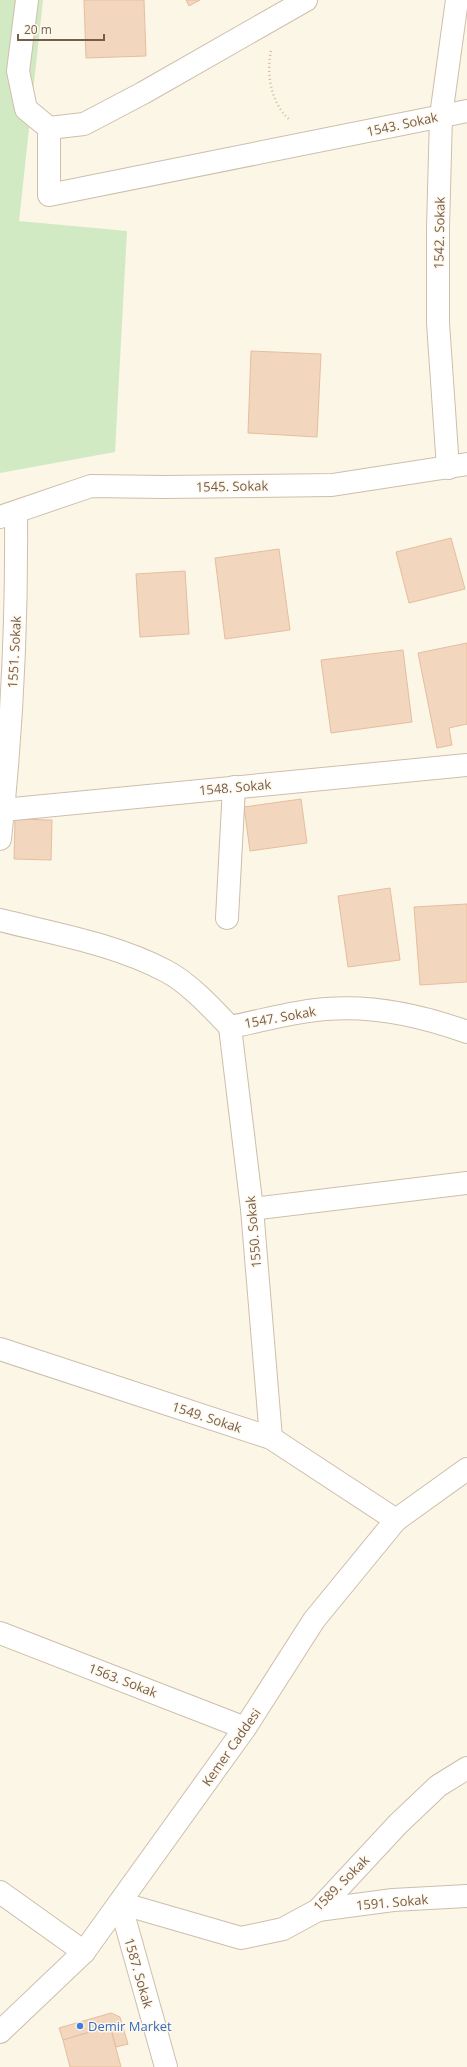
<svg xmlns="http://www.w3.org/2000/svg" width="467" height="2067" font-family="'Open Sans',sans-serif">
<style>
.green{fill:#d1eac4}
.building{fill:#f2d6be;stroke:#e5be9e}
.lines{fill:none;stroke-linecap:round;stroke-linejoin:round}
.minor-casing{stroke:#cebeac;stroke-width:24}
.tertiary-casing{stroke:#cebeac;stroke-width:24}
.path{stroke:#d7baa1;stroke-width:2.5;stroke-dasharray:1 3;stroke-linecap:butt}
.minor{stroke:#fff;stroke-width:22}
.tertiary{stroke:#fff;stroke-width:22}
.shop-dot{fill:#3f7fe0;stroke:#fff9ed;stroke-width:1.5}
.labels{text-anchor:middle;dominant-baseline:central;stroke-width:3;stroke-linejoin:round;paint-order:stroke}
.street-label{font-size:13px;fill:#765d4b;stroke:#fff9ed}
.shop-label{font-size:13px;fill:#366cbe;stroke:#fff9ed;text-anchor:start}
</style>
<rect width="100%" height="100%" fill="#fcf6e6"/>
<path class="green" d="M0 0H43L19 221 127 231 115 452 0 473Z"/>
<g class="building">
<path d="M84 0H144L146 56 86 58Z"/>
<path d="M186 0H200L189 6Z"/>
<path d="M251 351 321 354 317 437 248 433Z"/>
<path d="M451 538 465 589 409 603 396 552Z"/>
<path d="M279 549 290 630 225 639 215 558Z"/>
<path d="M185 571 189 634 140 637 136 574Z"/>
<path d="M467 643V724L449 728 452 745 437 748 418 653Z"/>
<path d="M403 650 412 722 331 733 321 660Z"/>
<path d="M301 799 307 843 250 851 244 807Z"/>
<path d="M15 819 52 820 51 860 14 859Z"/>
<path d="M390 888 400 960 348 967 338 896Z"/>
<path d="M467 904V982L420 985 414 907Z"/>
<path d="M111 2013 120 2017 128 2044 116 2047 110 2026 63 2040 59 2028Z"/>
<path d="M110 2026 121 2067H70L63 2040Z"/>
</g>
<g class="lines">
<g class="minor-casing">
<g id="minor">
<path d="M27 0 18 71 26 109 49 128 84 124 143 93 306 0"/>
<path d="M49 128V195L467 111"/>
<path d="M448 468 438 323V228L441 116 457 0"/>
<path d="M0 517 91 486 164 487 332 485 467 464"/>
<path d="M3 810 467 765"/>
<path d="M0 839C12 730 17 621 16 513"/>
<path d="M227 918 234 787"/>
<path d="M0 920C55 934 115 944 166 971 189 983 212 1008 230 1027 261 1021 295 1011 326 1009 373 1005 423 1016 467 1032"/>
<path d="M230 1027 252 1209 271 1438"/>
<path d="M252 1209 467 1183"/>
<path d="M0 1349 271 1438 396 1520"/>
<path d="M0 1633 245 1728"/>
<path d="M0 1892 84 1952"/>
<path d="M120 1903 241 1938 283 1929 318 1910 398 1824 438 1786 467 1768"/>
<path d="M120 1903 166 2067"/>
<path d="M318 1910 393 1900 467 1896"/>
</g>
</g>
<g class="tertiary-casing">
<path id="tertiary" d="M0 2032 84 1952 245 1728 314 1620 396 1520 467 1469"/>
</g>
<path class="path" d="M271 51C266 74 271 104 290 120"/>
<use href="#minor" class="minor"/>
<use href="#tertiary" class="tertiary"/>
</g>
<circle class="shop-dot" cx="80" cy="2026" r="4"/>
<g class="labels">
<g class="street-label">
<text transform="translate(402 124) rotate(-12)">1543. Sokak</text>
<text transform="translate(439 233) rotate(-89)">1542. Sokak</text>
<text transform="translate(232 486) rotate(-1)">1545. Sokak</text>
<text transform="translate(14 652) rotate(-87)">1551. Sokak</text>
<text transform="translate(235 787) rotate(-5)">1548. Sokak</text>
<text transform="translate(280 1017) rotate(-10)">1547. Sokak</text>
<text transform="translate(253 1232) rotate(-95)">1550. Sokak</text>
<text transform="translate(207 1417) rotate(18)">1549. Sokak</text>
<text transform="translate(123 1680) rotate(21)">1563. Sokak</text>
<text transform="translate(231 1747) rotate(-55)">Kemer Caddesi</text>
<text transform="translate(341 1883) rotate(-45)">1589. Sokak</text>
<text transform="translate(392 1902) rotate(-5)">1591. Sokak</text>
<text transform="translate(139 1973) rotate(74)">1587. Sokak</text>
</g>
<g class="shop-label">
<text x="88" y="2026">Demir Market</text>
</g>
</g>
<path d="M18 34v6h86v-6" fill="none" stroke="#765d4b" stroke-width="2"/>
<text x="24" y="34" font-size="12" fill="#765d4b" stroke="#fff9ed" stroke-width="3" paint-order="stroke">20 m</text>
</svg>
